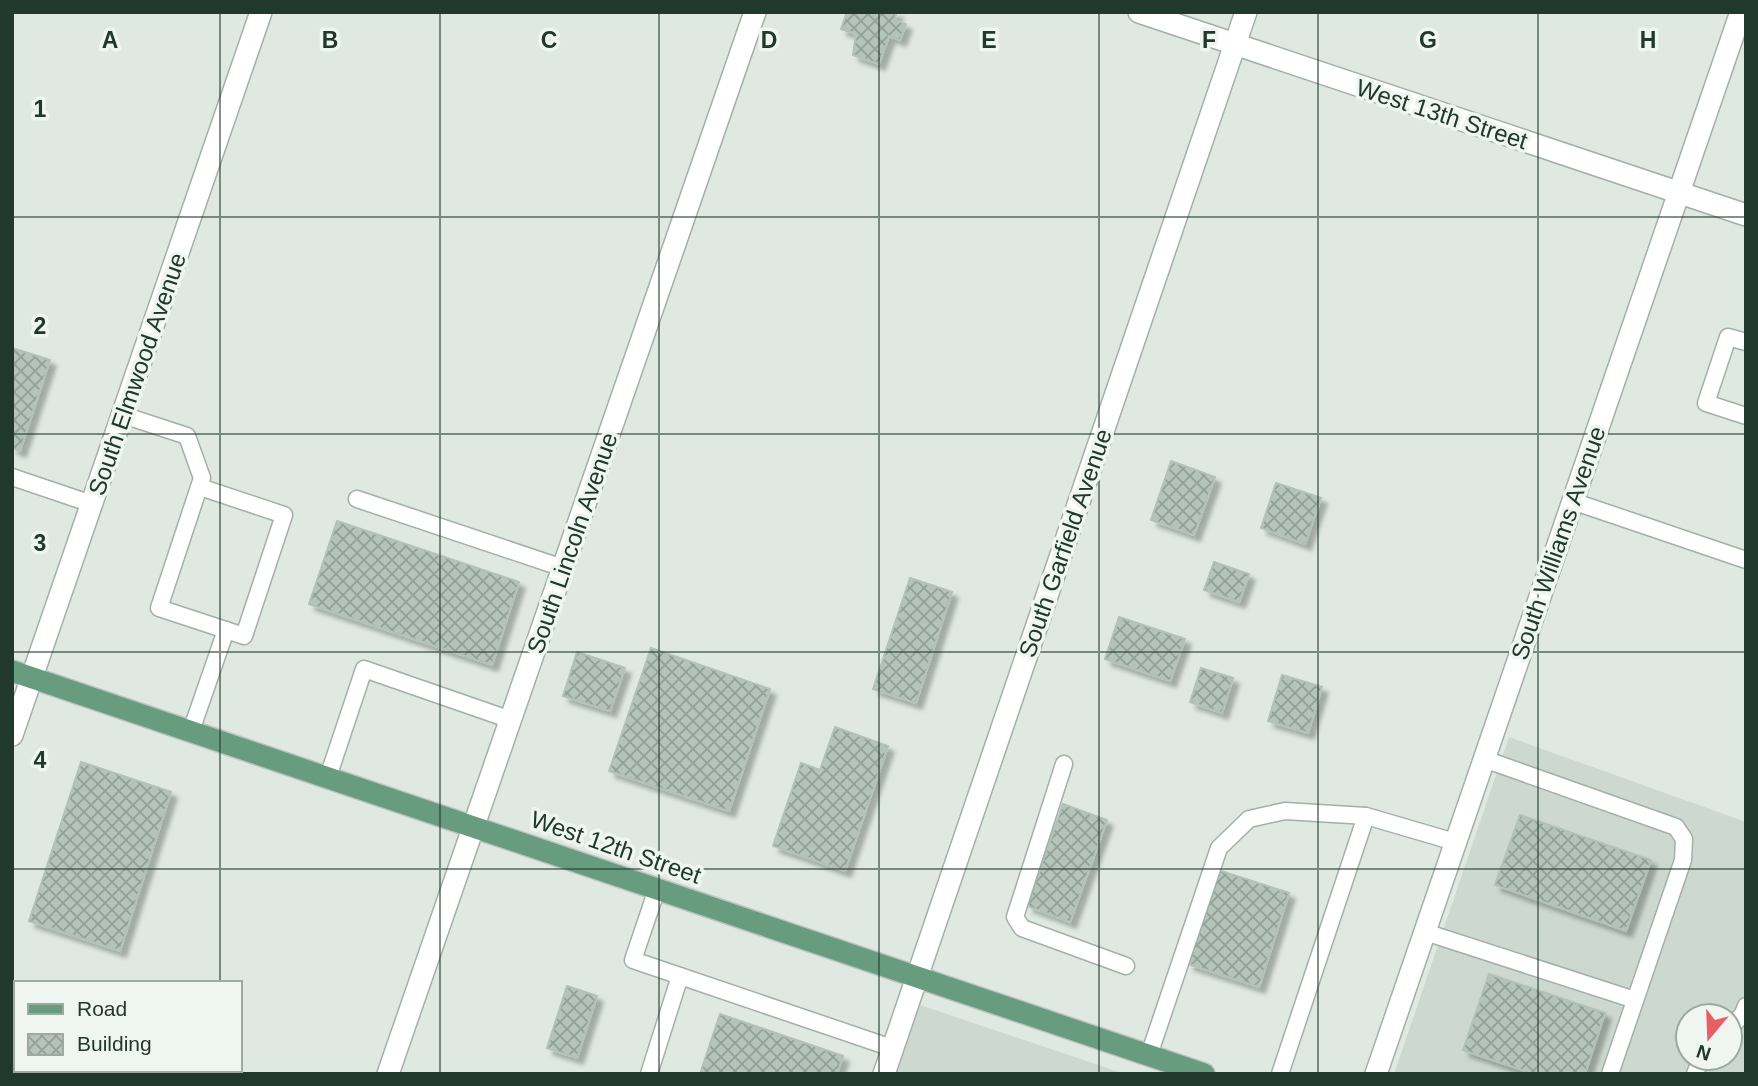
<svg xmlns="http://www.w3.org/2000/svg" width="1758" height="1086" font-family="Helvetica,sans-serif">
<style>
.built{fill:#cdd9d0;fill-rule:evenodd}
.building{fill:url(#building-cross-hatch);stroke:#b2c2b7;stroke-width:2;filter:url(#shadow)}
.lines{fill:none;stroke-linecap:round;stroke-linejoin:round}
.service-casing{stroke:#a2b0a8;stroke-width:19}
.minor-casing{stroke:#a2b0a8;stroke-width:24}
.primary-casing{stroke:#bcc3c0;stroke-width:24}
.service{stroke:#fff;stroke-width:16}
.minor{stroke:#fff;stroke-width:21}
.primary{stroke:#679c7f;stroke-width:21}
.grid{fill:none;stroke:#21382c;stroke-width:2;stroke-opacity:0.55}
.labels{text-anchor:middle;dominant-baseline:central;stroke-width:7;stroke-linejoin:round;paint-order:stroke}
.street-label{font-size:24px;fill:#21382c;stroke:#eff6f1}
.grid-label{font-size:23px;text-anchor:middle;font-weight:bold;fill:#21382c;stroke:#eff6f1;stroke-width:7;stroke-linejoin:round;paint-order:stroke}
</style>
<defs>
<pattern id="building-cross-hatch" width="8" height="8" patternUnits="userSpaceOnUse" patternTransform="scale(1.75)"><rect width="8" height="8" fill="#b5c4ba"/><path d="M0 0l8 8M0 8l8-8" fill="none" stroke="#93a097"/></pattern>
<filter id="shadow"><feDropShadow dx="6" dy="6" stdDeviation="2" flood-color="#0004"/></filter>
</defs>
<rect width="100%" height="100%" fill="#dfe9e2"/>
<g class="built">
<path d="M1509 737 1746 822V1074H1394ZM1688 1016H1730V1058H1688Z"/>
<path d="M920 1005 1125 1074H896Z"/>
</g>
<g class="building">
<path d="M847 12H897L894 20 906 24 900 40 889 36 879 64 853 55 856 34 841 29Z"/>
<path d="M12 348 50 360 20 451 12 448Z"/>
<path d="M1171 461 1215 477 1194 535 1151 520Z"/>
<path d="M1276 483 1321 498 1305 544 1261 528Z"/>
<path d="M337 521 519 582 492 665 309 604Z"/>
<path d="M1214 562 1249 574 1239 602 1204 590Z"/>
<path d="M910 578 952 592 916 703 873 689Z"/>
<path d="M1119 617 1185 639 1170 681 1105 659Z"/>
<path d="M651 648 770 689 729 811 609 771Z"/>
<path d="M577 652 625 668 610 711 563 696Z"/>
<path d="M1201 668 1233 678 1222 713 1190 702Z"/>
<path d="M1282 675 1322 687 1308 733 1268 721Z"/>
<path d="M835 727 888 746 845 871 773 846 801 763 820 770Z"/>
<path d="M81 762 171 792 120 951 29 921Z"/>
<path d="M1063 804 1107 820 1070 922 1027 906Z"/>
<path d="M1520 815 1651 860 1626 931 1495 885Z"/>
<path d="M1218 870 1289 893 1259 987 1188 964Z"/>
<path d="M1489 974 1605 1013 1585 1074H1534L1463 1050Z"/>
<path d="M567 986 597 996 577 1058 547 1048Z"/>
<path d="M720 1014 843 1056 837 1074H700Z"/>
</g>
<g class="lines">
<g class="service-casing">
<g id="service">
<path d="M1746 342 1728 337 1706 403 1746 416"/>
<path d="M123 415 187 436 202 478 159 608 244 636 284 515 200 487"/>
<path d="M12 477 92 504"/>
<path d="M357 499 563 568"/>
<path d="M1572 501 1746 560"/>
<path d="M191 731 226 630"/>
<path d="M1484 759 1676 827 1684 839 1683 860 1610 1074"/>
<path d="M1064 764 1015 917 1022 928 1126 966"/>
<path d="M328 777 364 669 511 720"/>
<path d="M657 889 633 960 680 976"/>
<path d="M1425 932 1635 1000"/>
<path d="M1730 1028 1743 1014 1746 1006"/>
<path d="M1149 1055 1219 848 1249 819 1285 811 1366 816 1455 842"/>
<path d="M649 1074 680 976 892 1048"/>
<path d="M1280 1074 1366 816"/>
<path d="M1695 1074 1701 1058"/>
</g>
</g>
<g class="minor-casing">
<g id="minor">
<path d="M1139 12 1746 215"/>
<path d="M12 735 261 12"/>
<path d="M388 1074 755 12"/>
<path d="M884 1074 1246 12"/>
<path d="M1376 1074 1741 12"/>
</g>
</g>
<g class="primary-casing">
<path id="primary" d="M12 671 1204 1074"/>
</g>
<use href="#service" class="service"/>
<use href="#minor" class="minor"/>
<use href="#primary" class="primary"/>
</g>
<path class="grid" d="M220 12V983M440 12V1074M659 12V1074M879 12V1074M1099 12V1074M1318 12V1074M1538 12V1074M12 217H1746M12 434H1746M12 652H1746M12 869H1746M220 1070V1074"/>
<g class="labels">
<g class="street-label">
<text transform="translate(1442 114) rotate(18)">West 13th Street</text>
<text transform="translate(137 374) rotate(-71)">South Elmwood Avenue</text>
<text transform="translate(572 543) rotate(-71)">South Lincoln Avenue</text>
<text transform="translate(1065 543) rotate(-71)">South Garfield Avenue</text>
<text transform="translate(1558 543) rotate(-71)">South Williams Avenue</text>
<text transform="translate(616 847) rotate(19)">West 12th Street</text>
</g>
</g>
<g class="grid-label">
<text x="110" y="48">A</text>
<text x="330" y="48">B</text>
<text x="549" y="48">C</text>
<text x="769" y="48">D</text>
<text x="989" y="48">E</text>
<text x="1209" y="48">F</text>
<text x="1428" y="48">G</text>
<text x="1648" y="48">H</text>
<text x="40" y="117">1</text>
<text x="40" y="334">2</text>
<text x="40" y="551">3</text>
<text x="40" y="768">4</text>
</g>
<rect width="1758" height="1086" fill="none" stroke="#21382c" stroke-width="28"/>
<rect x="14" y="981" width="228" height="91" fill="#eff6f1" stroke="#9daaa2" stroke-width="2"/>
<rect x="28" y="1004" width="35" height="10" fill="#679c7f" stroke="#9daaa2" stroke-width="2"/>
<text x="77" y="1016" font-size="21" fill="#21382c">Road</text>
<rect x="28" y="1034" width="35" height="21" fill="url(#building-cross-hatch)" stroke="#9daaa2" stroke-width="2"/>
<text x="77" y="1051" font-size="21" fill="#21382c">Building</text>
<g transform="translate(1709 1037) rotate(199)"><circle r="33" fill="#eff6f1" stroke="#9daaa2" stroke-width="2"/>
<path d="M0-5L12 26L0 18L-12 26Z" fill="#e75f63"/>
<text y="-10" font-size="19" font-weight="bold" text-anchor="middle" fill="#21382c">N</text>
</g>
</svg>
